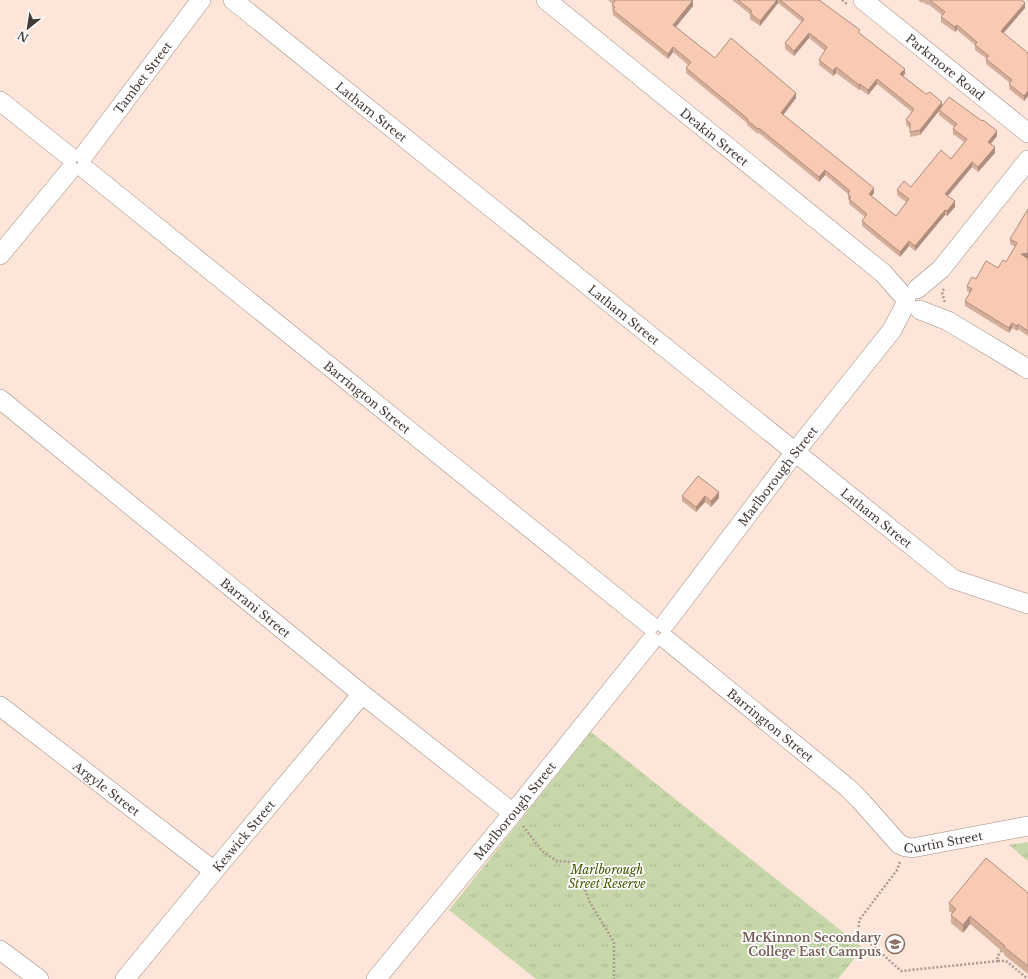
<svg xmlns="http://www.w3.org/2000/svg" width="1028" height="979" font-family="'Libre Baskerville',serif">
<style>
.park{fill:url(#park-tufts)}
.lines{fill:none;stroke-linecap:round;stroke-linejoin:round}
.minor-casing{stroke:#9f897e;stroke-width:20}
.path{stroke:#ac9a91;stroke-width:2.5;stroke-dasharray:2 2;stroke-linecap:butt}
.minor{stroke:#fff;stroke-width:19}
.wall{fill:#d5ae9a}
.shaded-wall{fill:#ae8d7d}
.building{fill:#f8cab3;stroke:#ae8d7d}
.labels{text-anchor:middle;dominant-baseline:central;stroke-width:3.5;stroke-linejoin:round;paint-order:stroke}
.street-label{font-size:12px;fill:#433a35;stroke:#fff}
.park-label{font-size:12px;font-style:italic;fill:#435801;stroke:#fff}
.education-label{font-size:12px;font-weight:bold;fill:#785e54;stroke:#fff;text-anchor:end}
</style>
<defs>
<pattern id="park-tufts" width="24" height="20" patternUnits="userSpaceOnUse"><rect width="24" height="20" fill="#c7d7aa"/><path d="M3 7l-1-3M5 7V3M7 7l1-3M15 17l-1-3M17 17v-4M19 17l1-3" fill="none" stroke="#acb993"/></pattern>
</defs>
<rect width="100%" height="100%" fill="#fde5d9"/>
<g class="park">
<path d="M591 732 863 948 838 979H536L449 910Z"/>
<path d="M1028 842V861L1009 845Z"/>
</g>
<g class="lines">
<g class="minor-casing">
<g id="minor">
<path id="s1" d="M233 0 953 579 1028 604"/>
<path id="s2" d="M546 0 883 273 906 299"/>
<path id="s3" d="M863 0 1028 133"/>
<path d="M0 101 69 156"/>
<path id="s4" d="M84 155 201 0"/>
<path id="s5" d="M85 169 650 625"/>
<path d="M0 255 70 170"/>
<path d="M917 289 941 269 1028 160"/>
<path d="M920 310 948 321 1028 369"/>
<path id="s6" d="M0 399 362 694 513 813"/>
<path id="s7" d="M665 624 795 452 892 330 906 303"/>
<path id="s8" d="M667 640 848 788 860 800 899 844 906 847 912 848 1028 826"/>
<path id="s9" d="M0 706 214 871"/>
<path d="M0 950 39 979"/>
<path id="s10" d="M125 979 214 871 362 694"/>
<path id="s11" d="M376 979 513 813 651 641"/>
</g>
</g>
<g class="path">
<path d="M842 0 848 5"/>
<path d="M944 289 942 292 945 303"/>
<path d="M523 826 542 851 557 861 573 862 580 873 589 901 614 942V979"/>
<path d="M900 862 897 870 860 919C857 929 859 937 868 941L901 971 998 961 997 957 1003 949"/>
<path d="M855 942 860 934"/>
<path d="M998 961H1006L1028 979"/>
</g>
<use href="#minor" class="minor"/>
</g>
<g class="wall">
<path d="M608 0H692L693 6 676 27 715 58 796 98 783 115 874 193 871 196 896 216 906 202 897 195V190L911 187 951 159 964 142 953 134V129L954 127 939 115V111L920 135 910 137V128L906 125V120L912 112 877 84 868 95 860 89 859 90 836 73 833 76 819 65V60L825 51 809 38 794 56 785 49V43L802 22 778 3 760 26 750 19V14L732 0H820L860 34 905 74 903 76 926 94 942 106 997 136 991 144 995 153 978 172 972 167 948 196 955 207 947 216 945 215 915 251 909 246 900 257 862 226V221L865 217 849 204V200L848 199V194L825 175 819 182 759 133 758 134 747 125V123L686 73V68L688 65 673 52 668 59 613 15 612 5 613 4Z"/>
<path d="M918 0H1022L1025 8 1003 33 1028 53V96L1024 101 1009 89 1010 83 986 64V59H987L975 50V45L957 30 955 32 941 22V17L942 15 928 4 927 5 923 2 922 3Z"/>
<path d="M1028 210V258H1027L1028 259V336L1018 329 1017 331 1012 328 1009 333 965 306V301L970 293 967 291V286L976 279 998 268 1006 262 1015 247 1010 244V239Z"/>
<path d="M719 492V498L711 507 705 502 696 512 682 501V496Z"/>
<path d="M1028 893V974L1004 955V953L970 924 963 933 951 923V915L952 913 949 911V903Z"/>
</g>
<g class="shaded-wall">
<path d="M693 0V6L673 30V25Z"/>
<path d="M777 0H778V3L760 26V21Z"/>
<path d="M1025 3V8L1001 36V31Z"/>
<path d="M957 25V30L955 32V27Z"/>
<path d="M809 33V38L794 56V51Z"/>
<path d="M673 47V52L668 59V54Z"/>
<path d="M836 67V73L833 76V71Z"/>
<path d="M905 69V74L900 79V74Z"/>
<path d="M877 79V84L868 95V90Z"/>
<path d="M860 84V89L859 90V85Z"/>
<path d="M1028 91V96L1024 101V96Z"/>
<path d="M796 93V98L781 118V113Z"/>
<path d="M942 102V107L920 135V130Z"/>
<path d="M997 131V136L988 147V142Z"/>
<path d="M995 147V153L978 172V167Z"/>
<path d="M972 162V167L945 199V194Z"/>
<path d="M825 170V175L819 182V177Z"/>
<path d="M874 188V193L869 200V194Z"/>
<path d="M955 201V207L947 216V211Z"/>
<path d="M945 210V215L915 251V246Z"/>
<path d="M909 241V246L900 257V252Z"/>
<path d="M1028 253V258L1021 259V254Z"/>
<path d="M1012 323V328L1009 333V328Z"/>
<path d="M1018 324V329L1017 331V326Z"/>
<path d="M719 492V498L711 507V501Z"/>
<path d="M705 496V502L696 512V507Z"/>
<path d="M970 916V924L963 933V925Z"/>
</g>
<g class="building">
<path d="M614 0H693L673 25 715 58 731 38 796 93 781 113 874 188 869 194 896 216 909 199 897 190 904 181 911 187 941 150 951 159 967 139 953 129 957 124 939 110 949 97 982 121 983 120 997 131 988 142 995 147 978 167 972 162 945 194 955 201 947 211 945 210 915 246 909 241 900 252 862 221 867 214 849 199 851 197 848 194 850 191 825 170 819 177 759 128 758 129 747 120 748 119 686 68 691 62 673 47 668 54 613 10 615 7 612 5 615 1Z"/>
<path d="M738 0H777L760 21 750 13 752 11Z"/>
<path d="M780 0H819L860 30 858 32 905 69 900 74 926 94 930 92 942 102 920 130 910 132V123L906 120 914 109 877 79 868 90 860 84 859 85 836 67 833 71 819 60 827 47 809 33 794 51 785 43 804 19Z"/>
<path d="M930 0H1022L1025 3 1001 31 1028 53V91L1024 96 1009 84 1012 80 986 59 989 56 975 45 977 42 957 25 955 27 941 17 945 12Z"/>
<path d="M1028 209V253L1021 254 1028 259V331L1018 324 1017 326 1012 323 1009 328 965 301 972 289 967 286 972 277 976 279 986 261 998 268 1003 260 1006 262 1017 243 1010 239Z"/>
<path d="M698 476 719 492 711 501 705 496 696 507 682 496Z"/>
<path d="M986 858 1028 893V966L1004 947 1005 946 970 916 963 925 951 915 956 909 949 903Z"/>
</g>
<defs>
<g id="school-ring" transform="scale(1)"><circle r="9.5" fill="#fff" stroke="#8d6e63" stroke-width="1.5"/><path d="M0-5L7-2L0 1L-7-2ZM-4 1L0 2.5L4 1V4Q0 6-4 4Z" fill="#8d6e63"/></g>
</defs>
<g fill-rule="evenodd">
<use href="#school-ring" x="895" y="944"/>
</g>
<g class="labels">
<g class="street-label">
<text stroke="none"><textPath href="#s3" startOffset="106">Parkmore Road</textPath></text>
<text stroke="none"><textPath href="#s4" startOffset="97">Tambet Street</textPath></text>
<text stroke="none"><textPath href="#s1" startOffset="178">Latham Street</textPath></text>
<text stroke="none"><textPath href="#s2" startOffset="217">Deakin Street</textPath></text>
<text stroke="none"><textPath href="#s1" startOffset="502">Latham Street</textPath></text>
<text stroke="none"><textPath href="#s5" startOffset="363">Barrington Street</textPath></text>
<text stroke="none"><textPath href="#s7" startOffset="186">Marlborough Street</textPath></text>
<text stroke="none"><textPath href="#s1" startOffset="826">Latham Street</textPath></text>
<text stroke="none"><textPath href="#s6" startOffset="330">Barrani Street</textPath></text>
<text stroke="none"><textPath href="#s8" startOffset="134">Barrington Street</textPath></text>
<text stroke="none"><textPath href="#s9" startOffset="135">Argyle Street</textPath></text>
<text stroke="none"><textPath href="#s11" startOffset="218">Marlborough Street</textPath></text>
<text stroke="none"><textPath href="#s10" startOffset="186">Keswick Street</textPath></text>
<text stroke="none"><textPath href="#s8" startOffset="355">Curtin Street</textPath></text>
</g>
<g class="park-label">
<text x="607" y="869">Marlborough<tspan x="607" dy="14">Street Reserve</tspan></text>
</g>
<g class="education-label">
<text x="881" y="937">McKinnon Secondary<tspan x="881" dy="14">College East Campus</tspan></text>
</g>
</g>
<g transform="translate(28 28) rotate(210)" stroke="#ffffff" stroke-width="3" paint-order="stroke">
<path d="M0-3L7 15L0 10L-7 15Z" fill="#433a35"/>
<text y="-6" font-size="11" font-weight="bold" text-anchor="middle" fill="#433a35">N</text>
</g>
</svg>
